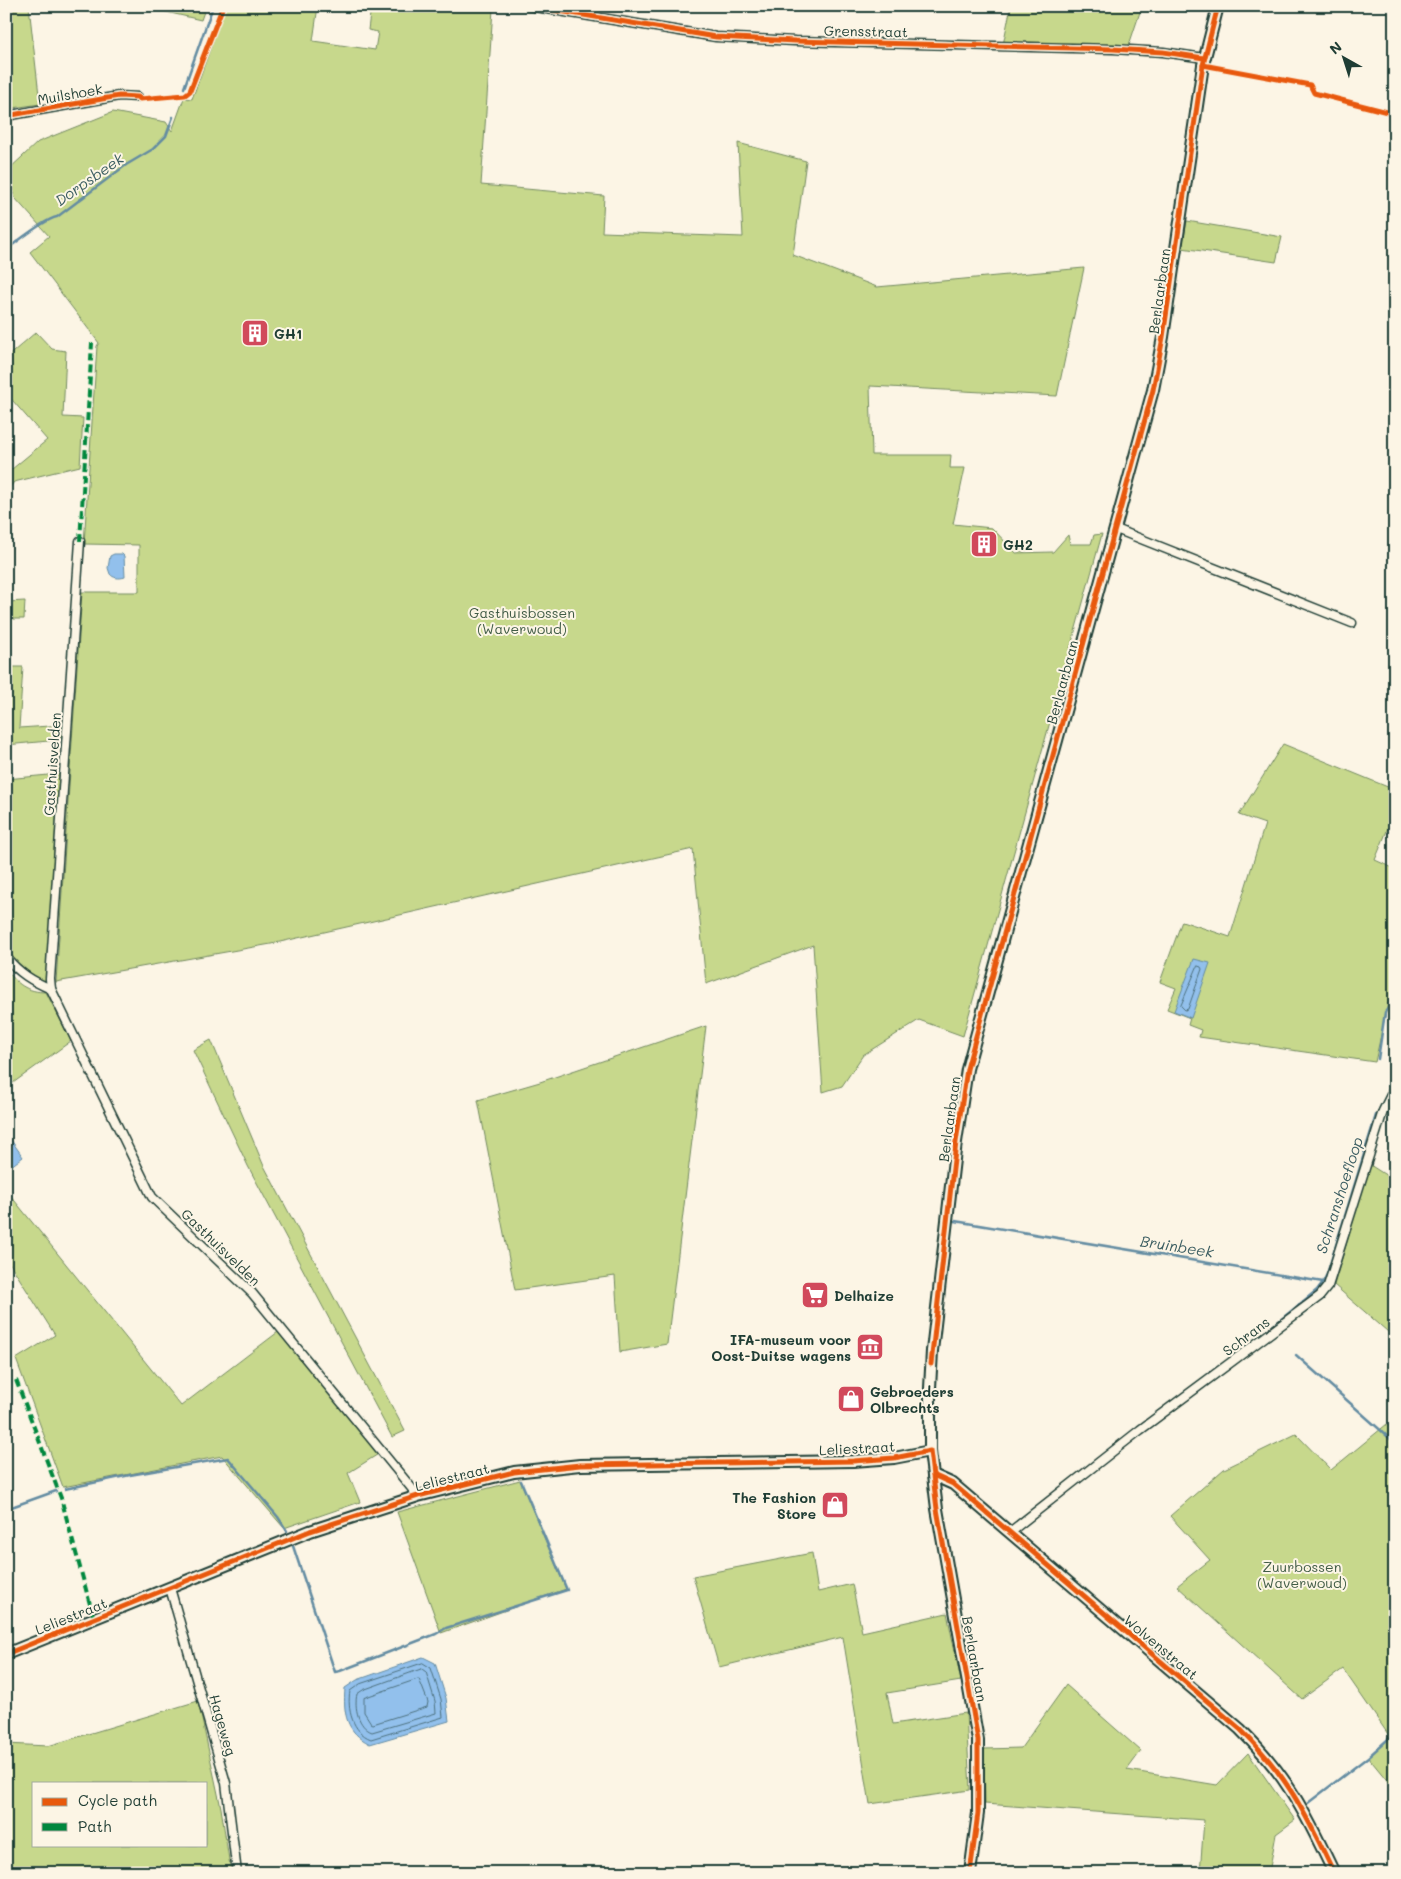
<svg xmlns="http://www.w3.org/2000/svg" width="1401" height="1879" font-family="Mali,sans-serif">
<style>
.green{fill:#c7d88c;stroke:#738a60;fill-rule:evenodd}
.water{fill:#92c0ec;stroke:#648ca2}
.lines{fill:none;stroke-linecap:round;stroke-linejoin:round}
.shore{stroke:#4d717e;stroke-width:1}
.stream{stroke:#648ca2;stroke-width:2.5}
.minor-casing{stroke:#1f3d34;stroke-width:11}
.tertiary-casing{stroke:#1f3d34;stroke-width:14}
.minor{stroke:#fcf5e5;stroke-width:8}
.tertiary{stroke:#fcf5e5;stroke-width:10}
.quiet{stroke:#00873e;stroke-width:4;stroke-dasharray:8 4;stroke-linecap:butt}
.cycleway-casing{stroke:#fcf5e5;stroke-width:8}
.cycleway{stroke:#e8590c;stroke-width:5}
.labels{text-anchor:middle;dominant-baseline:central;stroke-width:4;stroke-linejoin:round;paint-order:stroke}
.street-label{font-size:14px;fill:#1f3d34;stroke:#fcf5e5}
.poi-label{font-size:14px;font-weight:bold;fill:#1f3d34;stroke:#fcf5e5;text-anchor:start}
.park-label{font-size:14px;fill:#415c46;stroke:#fcf5e5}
.water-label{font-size:15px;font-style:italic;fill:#3c5e62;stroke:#fcf5e5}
</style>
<rect width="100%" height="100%" fill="#fcf5e5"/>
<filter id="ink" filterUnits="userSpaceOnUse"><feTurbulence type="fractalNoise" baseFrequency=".02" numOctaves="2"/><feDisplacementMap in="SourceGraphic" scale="10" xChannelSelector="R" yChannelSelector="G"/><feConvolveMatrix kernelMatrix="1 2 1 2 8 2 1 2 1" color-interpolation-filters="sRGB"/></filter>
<g filter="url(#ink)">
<g class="green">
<path d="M6 6H29L40 104 6 109Z"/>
<path d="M140 6H206L201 20Z"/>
<path d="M226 6H318L313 41 375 50 378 32 368 30 371 6H474L493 9 481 185 604 196 602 232 743 237 738 143 806 161 793 255 877 287 1084 268 1057 396 870 386 872 455H951L950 468H965L953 524 992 528 1016 553 1053 552 1068 535 1070 544H1091L1094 535 1102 534 963 1036 919 1020 863 1055 842 1086 823 1092 813 945 706 984 693 849 271 944 56 982 82 592H139V545L84 544 97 346 99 343 30 252 49 236 15 198 7 171 38 142 113 112 166 122 172 131 184 98 192 99Z"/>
<path d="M1011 6H1142L1128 48 1003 45Z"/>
<path d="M1187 221 1282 237 1276 262 1182 248Z"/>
<path d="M36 332 52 349 66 351 63 417 83 418 80 466 14 482 6 492V474L47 440 6 393V358Z"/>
<path d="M25 601 24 619H6V602Z"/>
<path d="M6 667H23L19 728 65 725 59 740 6 745Z"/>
<path d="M1283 744 1395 790V811L1375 860 1395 869V1000L1389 999 1375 1062 1199 1037 1201 1030 1188 1025 1190 1018 1167 1009 1176 988 1160 982 1182 921 1230 937 1265 824 1239 815Z"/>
<path d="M59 774 46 981 34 982 22 976 6 947V779Z"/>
<path d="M6 968C16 984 27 992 46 992L71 1041 6 1088Z"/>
<path d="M706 1026 667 1344 620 1352 615 1276 515 1290 478 1100 540 1082Z"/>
<path d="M211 1040 263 1164 405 1431 392 1437 248 1166 193 1050Z"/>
<path d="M1370 1165 1395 1181V1338L1334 1285Z"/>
<path d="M6 1190 181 1406 278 1332 380 1453 348 1473 360 1502 284 1528 222 1456 63 1487 16 1359 55 1335 9 1262 6 1263Z"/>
<path d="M1387 1424 1395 1432V1790L1368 1757 1390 1737 1343 1669 1302 1699 1177 1586 1210 1560 1170 1516 1224 1469 1296 1434 1331 1470Z"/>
<path d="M520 1480 566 1589 441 1633 397 1512Z"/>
<path d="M812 1553 818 1592 852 1584 862 1632 947 1613 961 1681 887 1693 893 1724 966 1713 970 1790 870 1804 843 1637 719 1667 693 1576Z"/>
<path d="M1066 1685 1141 1751 1127 1770 1217 1785 1248 1753 1295 1820 1276 1834 1269 1873H1200L1204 1820 985 1804 984 1749 1021 1748Z"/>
<path d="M198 1701 221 1808 231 1873H6V1744L48 1746ZM34 1783H206V1845H34Z"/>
</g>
<g class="water">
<path d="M114 554H122L124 556 125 577C119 579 113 578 110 574L108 568 110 556Z"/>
<path d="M1194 959 1210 963 1191 1018 1174 1011Z"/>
<path d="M6 1133 23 1157 6 1170Z"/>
<path d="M423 1657 435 1663 446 1698 449 1721 370 1744C346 1732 343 1714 345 1688L357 1680Z"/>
</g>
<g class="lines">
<g class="shore">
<path d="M1198 966 1201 967 1202 969 1188 1009 1185 1010 1181 1006Z"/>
<path d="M423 1663 431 1668 441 1699 443 1717 371 1739C352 1732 347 1709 350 1691L360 1684Z"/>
<path d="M422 1669 426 1672 435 1701 436 1713 372 1732C358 1727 354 1707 357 1694L363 1690Z"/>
<path d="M419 1679 428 1702 427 1707 373 1724 371 1723 364 1712V1698Z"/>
</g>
<g class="stream">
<path d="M184 88 213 6"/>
<path d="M6 250C15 243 47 218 57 217L126 165 153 149 166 136 173 117"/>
<path d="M1378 1059 1385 1012 1395 1000"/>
<path d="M955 1221 1323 1282 1317 1290 1268 1330"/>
<path d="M1323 1282 1327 1274 1376 1115"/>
<path d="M1296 1355 1395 1443"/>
<path d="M65 1489 130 1475 228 1458 278 1517 287 1531"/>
<path d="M6 1509 56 1491"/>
<path d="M293 1546 335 1672 340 1671 436 1634 446 1628 567 1590 521 1481"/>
<path d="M1308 1803 1368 1757 1395 1733"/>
</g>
<g class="minor-casing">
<g id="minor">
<path d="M529 6 716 37 795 41 1113 49 1163 52 1204 58"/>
<path d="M6 116 119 96 138 97"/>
<path d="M1116 529 1352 623"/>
<path d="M80 541 50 979 51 989 152 1197 252 1293 418 1496"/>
<path d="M6 957C19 973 32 981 51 989"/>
<path d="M1010 1532 1140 1430 1320 1296 1328 1286 1383 1111 1395 1087"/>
<path d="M170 1588 226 1783 237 1873"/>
</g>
</g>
<g class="tertiary-casing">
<g id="tertiary">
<path d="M933 1475 953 1484 1240 1729C1258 1747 1275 1766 1289 1788 1307 1815 1320 1844 1334 1873"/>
<path d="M6 1654 310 1531 418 1496 514 1472 580 1465 853 1461 894 1458 930 1451"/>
<path d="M970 1873 978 1813V1740L937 1509 930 1451V1388L932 1351 956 1142 967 1069 1153 390 1163 337 1203 65 1218 6"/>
</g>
</g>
<use href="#minor" class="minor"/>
<use href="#tertiary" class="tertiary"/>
<g class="quiet">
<path d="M80 541 92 343"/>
<path d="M16 1380 61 1498 94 1619"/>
</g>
<g class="cycleway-casing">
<g id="cycleway">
<path d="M529 6 716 37 795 41 1113 49 1163 52 1204 58"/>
<path d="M1203 65 1310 85 1314 93 1395 114"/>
<path d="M6 116 119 96 138 97 140 99 185 95 190 91 223 6"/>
<path d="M931 1364 956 1142 967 1069 1153 390 1163 337 1203 65 1218 6"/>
<path d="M933 1475 953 1484 1240 1729C1258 1747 1275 1766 1289 1788 1307 1815 1320 1844 1334 1873"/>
<path d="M6 1654 310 1531 418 1496 514 1472 580 1465 853 1461 894 1458 930 1451 937 1509 978 1740V1813L970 1873"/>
</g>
</g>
<use href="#cycleway" class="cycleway"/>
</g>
</g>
<defs>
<g id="building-square" transform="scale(1.4375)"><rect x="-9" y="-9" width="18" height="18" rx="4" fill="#d1495b" stroke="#fcf5e5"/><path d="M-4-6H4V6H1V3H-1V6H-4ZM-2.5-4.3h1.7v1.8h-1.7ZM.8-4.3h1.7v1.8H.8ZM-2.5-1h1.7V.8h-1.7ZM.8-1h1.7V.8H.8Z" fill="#fff"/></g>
<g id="supermarket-square" transform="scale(1.4375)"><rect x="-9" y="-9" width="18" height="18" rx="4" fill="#d1495b" stroke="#fcf5e5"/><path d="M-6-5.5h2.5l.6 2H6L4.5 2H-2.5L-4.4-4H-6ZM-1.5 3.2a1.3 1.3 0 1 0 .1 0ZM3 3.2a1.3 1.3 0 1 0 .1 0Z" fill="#fff"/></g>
<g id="museum-square" transform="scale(1.4375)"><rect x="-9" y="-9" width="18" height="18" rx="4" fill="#d1495b" stroke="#fcf5e5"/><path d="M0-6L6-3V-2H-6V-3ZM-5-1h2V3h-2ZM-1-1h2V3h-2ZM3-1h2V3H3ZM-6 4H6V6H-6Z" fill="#fff"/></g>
<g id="shop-square" transform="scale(1.4375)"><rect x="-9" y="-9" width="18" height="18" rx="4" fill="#d1495b" stroke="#fcf5e5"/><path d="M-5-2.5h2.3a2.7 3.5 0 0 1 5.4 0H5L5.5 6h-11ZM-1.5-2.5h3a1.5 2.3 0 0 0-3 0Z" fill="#fff"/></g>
</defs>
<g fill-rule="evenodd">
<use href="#building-square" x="255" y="333"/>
<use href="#building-square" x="984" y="544"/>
<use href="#supermarket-square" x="815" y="1295"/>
<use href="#museum-square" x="870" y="1347"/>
<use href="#shop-square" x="851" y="1399"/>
<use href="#shop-square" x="835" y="1505"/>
</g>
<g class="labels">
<g class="street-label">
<text transform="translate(866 31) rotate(1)">Grensstraat</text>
<text transform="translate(70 94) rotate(-10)">Muilshoek</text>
<text transform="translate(1159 291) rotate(-82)">Berlaarbaan</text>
<text transform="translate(1062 682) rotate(-75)">Berlaarbaan</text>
<text transform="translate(52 764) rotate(-86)">Gasthuisvelden</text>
<text transform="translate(949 1119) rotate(-82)">Berlaarbaan</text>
<text transform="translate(221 1247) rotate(44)">Gasthuisvelden</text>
<text transform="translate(1246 1336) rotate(-37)">Schrans</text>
<text transform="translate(857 1448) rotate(-3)">Leliestraat</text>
<text transform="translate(452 1477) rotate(-14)">Leliestraat</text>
<text transform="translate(71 1616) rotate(-22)">Leliestraat</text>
<text transform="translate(1161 1647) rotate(40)">Wolvenstraat</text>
<text transform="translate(975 1659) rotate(80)">Berlaarbaan</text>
<text transform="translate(223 1725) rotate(74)">Hageweg</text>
</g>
<g class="poi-label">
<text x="274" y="333">GH1</text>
<text x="1003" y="544">GH2</text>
<text x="834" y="1295">Delhaize</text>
<text x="851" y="1339" text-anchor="end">IFA-museum voor<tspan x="851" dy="16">Oost-Duitse wagens</tspan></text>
<text x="870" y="1391">Gebroeders<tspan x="870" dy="16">Olbrechts</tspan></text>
<text x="816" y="1497" text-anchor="end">The Fashion<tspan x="816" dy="16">Store</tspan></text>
</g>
<g class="park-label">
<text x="522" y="612">Gasthuisbossen<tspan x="522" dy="16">(Waverwoud)</tspan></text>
<text x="1302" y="1566">Zuurbossen<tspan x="1302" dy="16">(Waverwoud)</tspan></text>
</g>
<g class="water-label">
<text transform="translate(89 179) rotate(-35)">Dorpsbeek</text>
<text transform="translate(1339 1195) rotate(-72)">Schranshoefloop</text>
<text transform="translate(1177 1246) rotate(9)">Bruinbeek</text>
</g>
</g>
<rect width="1401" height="1879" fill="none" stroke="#fcf5e5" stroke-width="25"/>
<rect x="12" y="12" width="1376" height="1854" fill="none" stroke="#1f3d34" stroke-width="2" filter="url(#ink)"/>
<rect x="32" y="1782" width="175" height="65" fill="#fcf5e5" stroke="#a4ab9e"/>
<rect x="42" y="1798" width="25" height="8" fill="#e8590c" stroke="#a4ab9e"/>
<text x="78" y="1806" font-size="15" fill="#1f3d34">Cycle path</text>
<rect x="42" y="1823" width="25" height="8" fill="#00873e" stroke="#a4ab9e"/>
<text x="78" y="1832" font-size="15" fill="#1f3d34">Path</text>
<g transform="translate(1344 58) rotate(321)" stroke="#fcf5e5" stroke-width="4" paint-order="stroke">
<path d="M0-4L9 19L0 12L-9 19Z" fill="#1f3d34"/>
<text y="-8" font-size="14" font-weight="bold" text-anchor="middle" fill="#1f3d34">N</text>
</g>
</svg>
